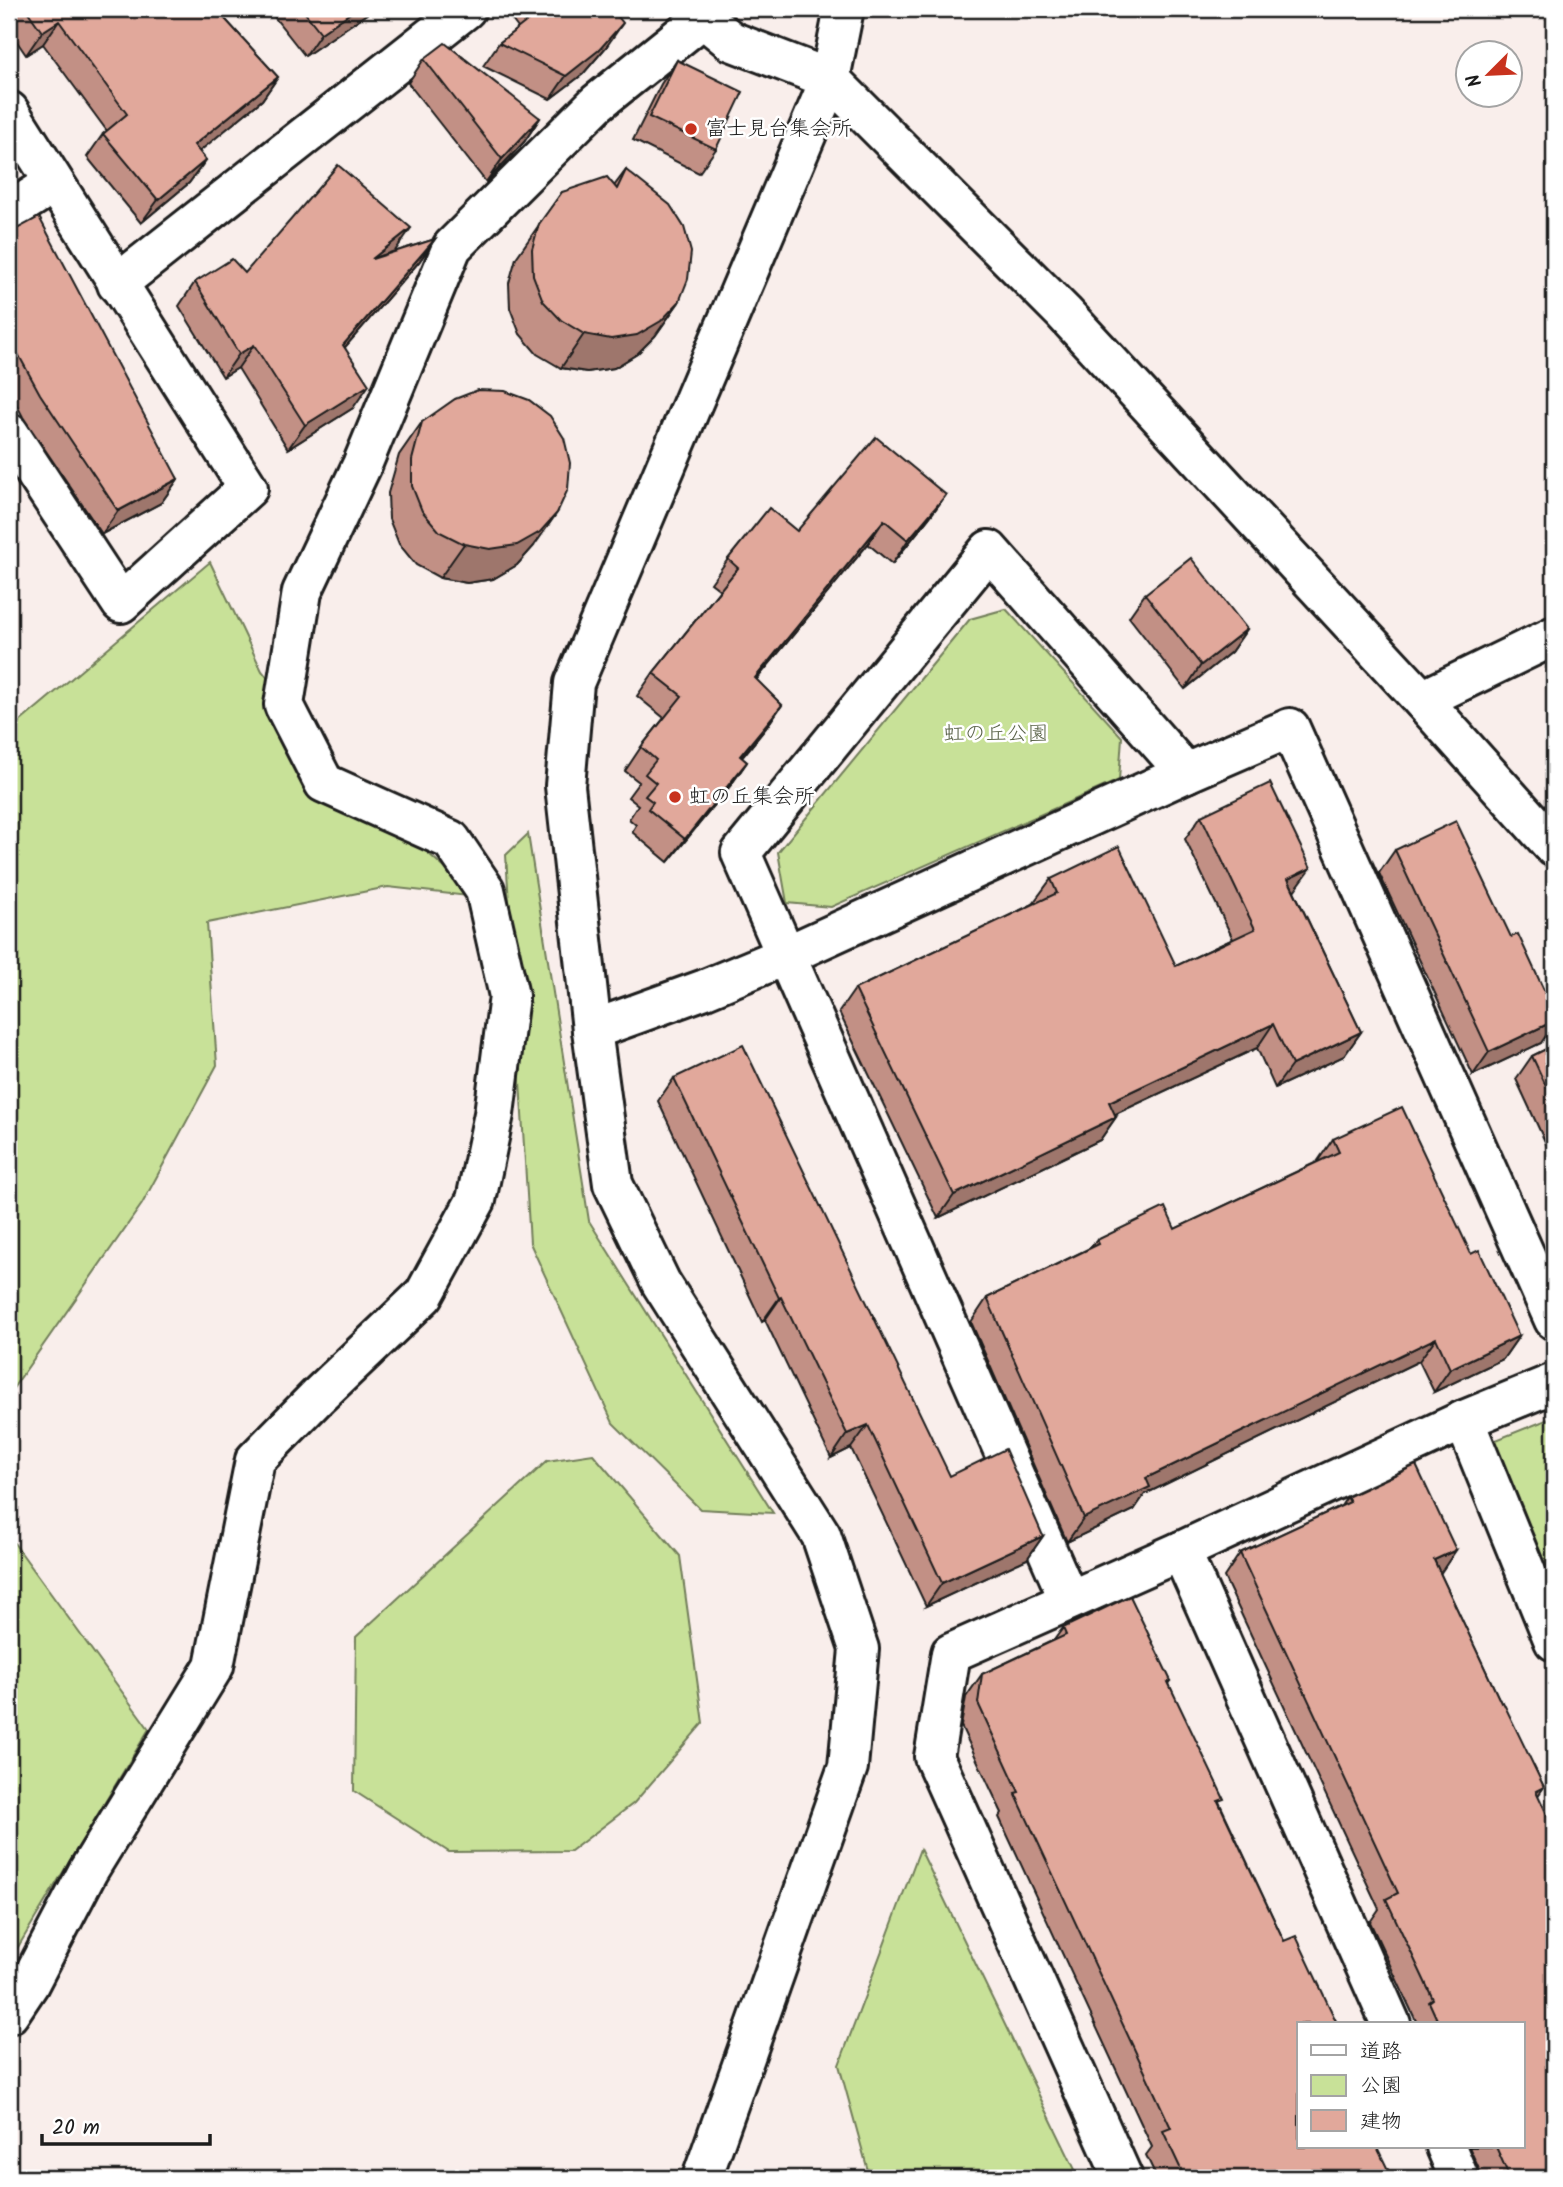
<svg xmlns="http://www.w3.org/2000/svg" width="1563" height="2187" font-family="Kalam,'Klee One',sans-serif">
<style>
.green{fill:#c8e198;stroke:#727e5a;stroke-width:2}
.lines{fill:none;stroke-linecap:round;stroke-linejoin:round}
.minor-casing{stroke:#1c1c1c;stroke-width:44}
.minor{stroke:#fff;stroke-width:38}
.wall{fill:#c29085;stroke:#1c1c1c;stroke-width:2}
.shaded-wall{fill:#9e766c;stroke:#1c1c1c;stroke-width:2}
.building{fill:#e1a89b;stroke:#1c1c1c;stroke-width:2}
.poi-dot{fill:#c8321e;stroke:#fff;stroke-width:2.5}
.labels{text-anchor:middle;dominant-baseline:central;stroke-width:5;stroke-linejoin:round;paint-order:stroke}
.poi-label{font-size:21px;fill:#1c1c1c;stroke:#fff;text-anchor:start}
.park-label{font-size:21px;fill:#586147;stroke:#fff}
</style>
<rect width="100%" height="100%" fill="#f9eeeb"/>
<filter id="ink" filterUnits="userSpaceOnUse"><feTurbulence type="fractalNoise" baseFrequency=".0143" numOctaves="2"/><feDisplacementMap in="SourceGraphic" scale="14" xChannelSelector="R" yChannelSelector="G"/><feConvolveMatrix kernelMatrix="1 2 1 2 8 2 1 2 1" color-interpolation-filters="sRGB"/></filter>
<g filter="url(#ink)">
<g class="green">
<path d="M210 562 262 671 359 791 477 897 388 887 207 923 217 1065 142 1204 9 1394V731Z"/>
<path d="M1006 609 1122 737 1119 780 831 907 787 903 778 852 970 619Z"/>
<path d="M528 834 589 1221 773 1513 700 1509 613 1423 530 1243 506 855Z"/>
<path d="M1554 1417V1592L1491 1442Z"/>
<path d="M593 1454 680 1556 703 1723 634 1803 571 1851 449 1852 354 1791 356 1637 547 1461Z"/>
<path d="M9 1536 149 1729 9 1962Z"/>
<path d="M920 1849 1079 2178H870L839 2065Z"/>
</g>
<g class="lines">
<g class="minor-casing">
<g id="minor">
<path d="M9 111 248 488 121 603 9 433"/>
<path d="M9 212 54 183"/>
<path d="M117 284 466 9"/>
<path d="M1422 700 1554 636"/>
<path d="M592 1030 705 989 787 955 1186 773 1290 728 1554 1320"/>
<path d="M1464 1420 1554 1641"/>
<path d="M1181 1551 1391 2024"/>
<path d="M1069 1600 741 853 989 550 1186 773"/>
<path d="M9 2014 29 1984 88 1871 214 1666 255 1460 318 1396 424 1295 476 1200 494 1114 509 996 485 890 451 840 324 783 284 705 302 592 362 465 452 247 597 103 703 18 731 41 830 79 1064 313 1422 700 1554 847"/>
<path d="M1446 2147 1459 2178"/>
<path d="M702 2178 848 1767 859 1649 821 1535 661 1283 613 1184 592 1030 565 786 574 683 830 79 844 9"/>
<path d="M1123 2178 934 1757 951 1653 1181 1551 1464 1420 1554 1383"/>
</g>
</g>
<use href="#minor" class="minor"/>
</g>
<g class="wall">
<path d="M9 9H216L278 77 262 100 199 151 206 160 189 183 141 223 87 157 103 134 107 131 43 44 26 55 9 30Z"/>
<path d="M268 9H371L368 13 305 56Z"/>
<path d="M513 9H612L607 46 583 74 550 99 483 66 499 43 518 28 509 16Z"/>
<path d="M424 59 540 118 524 142 486 182 408 83Z"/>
<path d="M677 60 716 149 699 173 633 140 661 84Z"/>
<path d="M626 170 679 302 655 336 637 354 614 368 587 372 561 368 537 354 520 334 510 308 509 283 516 258 562 192 614 186Z"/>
<path d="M9 233 178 479 161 503 102 534 23 417 9 390Z"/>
<path d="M435 239 419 262 345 347 353 408 288 449 238 368 223 377 179 306 195 282 245 273 394 252Z"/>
<path d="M422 422 534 546 517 565 493 579 467 583 440 578 416 565 399 544 389 519 388 493 399 455Z"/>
<path d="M946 495 929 518 892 564 868 544 756 680 782 705 766 728 742 758 747 762 731 785 668 862 632 832 636 825 629 819 638 805 628 797 639 782 625 771 641 747 664 718 637 696 653 673 720 590 711 583 728 559 797 531Z"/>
<path d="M1145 594 1247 629 1231 652 1185 689 1129 617Z"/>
<path d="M1201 816 1294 891 1361 1032 1344 1056 1275 1088 1257 1048 1115 1114 1116 1117 1100 1140 938 1218 839 1012 855 989 1035 903 1034 902 1051 879 1176 966 1233 939 1185 839Z"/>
<path d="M1395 850 1511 937 1541 1043 1473 1075 1379 873Z"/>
<path d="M1554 1045V1161L1516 1079 1532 1056Z"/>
<path d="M674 1078 950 1476 1043 1536 1027 1559 926 1606 851 1448 831 1458 765 1320 762 1322 658 1101Z"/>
<path d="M1333 1139 1471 1254 1519 1336 1503 1359 1434 1392 1419 1361 1145 1494 1134 1510 1067 1542 971 1322 987 1298 1090 1248 1097 1240 1175 1229 1317 1162Z"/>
<path d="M1347 1497 1456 1550 1440 1573 1501 1703 1544 1787 1538 1795 1554 2178H1483L1469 2147H1523V2024H1414L1416 2021 1370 1922 1379 1909 1224 1577 1240 1553 1341 1506Z"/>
<path d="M1063 1628 1171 1681 1169 1684 1220 1804 1284 1941 1336 2021 1333 2024H1299L1392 2178H1157L1146 2155 1152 2147 999 1817 1002 1813 961 1726 966 1697 982 1674 1054 1640Z"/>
</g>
<g class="shaded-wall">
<path d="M356 9H371L368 13 305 56 321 33Z"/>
<path d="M59 21 43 44 26 55 42 32Z"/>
<path d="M623 23 607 46 583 74 550 99 566 76Z"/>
<path d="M278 77 262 100 178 169 194 145Z"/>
<path d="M540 118 524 142 486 182 502 159Z"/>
<path d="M206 160 189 183 141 223 158 200Z"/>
<path d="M411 228 395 251 372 259Z"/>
<path d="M435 239 419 262 327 368 343 345Z"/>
<path d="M679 302 655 336 637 354 614 368 587 372 561 368 584 334Z"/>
<path d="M254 345 238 368 223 377 239 354Z"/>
<path d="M17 352 9 364V356Z"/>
<path d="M369 385 353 408 288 449 305 425Z"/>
<path d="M178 479 161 503 102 534 118 511Z"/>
<path d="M946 495 929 518 892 564 908 540Z"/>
<path d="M557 513 534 546 517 565 493 579 467 583 440 578 464 544Z"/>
<path d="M884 520 868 544 738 702 755 678Z"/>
<path d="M1247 629 1231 652 1185 689 1201 665Z"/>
<path d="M782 705 766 728 723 780 740 756Z"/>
<path d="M747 762 731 785 668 862 685 839Z"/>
<path d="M1311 868 1294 891 1288 879Z"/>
<path d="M1554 1021V1024L1541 1043 1473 1075 1489 1052Z"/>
<path d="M1273 1024 1257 1048 1092 1125 1109 1102Z"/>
<path d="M1361 1032 1344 1056 1275 1088 1292 1065Z"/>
<path d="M1116 1117 1100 1140 938 1218 954 1195Z"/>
<path d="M781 1297 765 1320 762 1322 779 1298Z"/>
<path d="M1519 1336 1503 1359 1434 1392 1450 1369Z"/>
<path d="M1436 1338 1419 1361 1145 1494 1134 1510 1067 1542 1084 1518 1146 1478Z"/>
<path d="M868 1425 851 1448 831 1458 847 1434Z"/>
<path d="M1043 1536 1027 1559 926 1606 942 1583Z"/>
<path d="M1456 1550 1440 1574 1434 1560Z"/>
<path d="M1544 1787 1528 1810 1536 1791Z"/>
</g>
<g class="building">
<path d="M26 9H216L278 77 194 145 206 160 158 200 103 134 127 114 59 21 42 32Z"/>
<path d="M302 9H356L321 33Z"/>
<path d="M538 9H612L623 23 599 50 566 76 499 43 540 11Z"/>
<path d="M445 43 540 118 502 159 424 59Z"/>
<path d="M677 60 743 92 716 149 649 117Z"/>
<path d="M338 165 411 228 372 259 435 239 343 345 369 385 305 425 254 345 239 354 195 282 232 259 245 273Z"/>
<path d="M626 170 670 205 684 227 691 252 688 279 679 302 661 321 637 335 611 339 584 334 561 320 543 301 533 275 532 249 539 224 562 192 607 177 617 189Z"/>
<path d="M39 217 178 479 118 511 40 394 17 352 9 356V233Z"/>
<path d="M478 390 505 391 529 400 550 416 564 438 570 463 568 489 557 513 540 532 517 545 490 549 464 544 440 532 422 511 412 486V460L422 422 455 399Z"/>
<path d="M876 437 946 495 908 540 884 520 755 678 782 705 740 756 747 762 685 839 648 809 653 802 645 796 656 783 645 774 656 760 641 747 682 696 653 673 738 568 728 559 769 508 797 531Z"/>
<path d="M1191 558 1247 629 1201 665 1145 594Z"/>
<path d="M1270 783 1311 868 1288 879 1361 1032 1292 1065 1273 1024 1109 1102 1116 1117 954 1195 855 989 1057 893 1051 879 1119 846 1176 966 1255 929 1201 816Z"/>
<path d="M1456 821 1511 937 1518 934 1554 1012V1021L1489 1052 1395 850Z"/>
<path d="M743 1045 950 1476 1005 1449 1043 1536 942 1583 868 1425 847 1434 781 1297 779 1298 674 1078Z"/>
<path d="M1554 1045V1103L1532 1056Z"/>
<path d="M1402 1107 1471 1254 1479 1250 1519 1336 1450 1369 1436 1338 1146 1478 1150 1487 1084 1518 987 1298 1099 1244 1097 1240 1165 1207 1175 1229 1339 1152 1333 1139Z"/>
<path d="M1416 1465 1456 1550 1434 1560 1501 1703 1503 1702 1544 1787 1536 1791 1554 1829V2178H1510L1496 2147H1523V2024H1439L1429 2002 1433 1999 1386 1899 1398 1893 1240 1553 1350 1502 1347 1497Z"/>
<path d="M1130 1596 1171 1681 1168 1682 1224 1799 1218 1801 1284 1941 1296 1936 1336 2021 1329 2024H1299V2147H1377L1392 2178H1185L1163 2131 1171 2128 1015 1793 1019 1792 978 1703 982 1674 1066 1635 1063 1628Z"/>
</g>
</g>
<g class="poi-dot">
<circle cx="691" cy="129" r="7"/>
<circle cx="675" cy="797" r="7"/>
</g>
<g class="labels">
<g class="poi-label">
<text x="705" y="129">富士見台集会所</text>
<text x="689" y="797">虹の丘集会所</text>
</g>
<g class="park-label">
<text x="996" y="734">虹の丘公園</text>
</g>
</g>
<rect width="1563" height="2187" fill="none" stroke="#fff" stroke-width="35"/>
<rect x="18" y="18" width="1528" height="2152" fill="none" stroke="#1c1c1c" stroke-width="2.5" filter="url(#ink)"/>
<rect x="1297" y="2022" width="228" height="126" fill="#ffffff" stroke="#a4a4a4" stroke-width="2"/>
<rect x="1311" y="2045" width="35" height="10" fill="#ffffff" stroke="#a4a4a4" stroke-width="2"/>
<text x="1360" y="2058" font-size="21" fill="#1c1c1c">道路</text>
<rect x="1311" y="2075" width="35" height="21" fill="#c8e198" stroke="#a4a4a4" stroke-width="2"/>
<text x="1360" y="2092" font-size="21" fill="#1c1c1c">公園</text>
<rect x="1311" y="2110" width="35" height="21" fill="#e1a89b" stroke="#a4a4a4" stroke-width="2"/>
<text x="1360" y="2128" font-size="21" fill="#1c1c1c">建物</text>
<g transform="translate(1489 74) rotate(246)"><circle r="33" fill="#ffffff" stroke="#a4a4a4" stroke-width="2"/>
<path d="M0-5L12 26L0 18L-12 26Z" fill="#c8321e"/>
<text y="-10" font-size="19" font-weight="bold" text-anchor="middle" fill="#1c1c1c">N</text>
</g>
<path d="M42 2134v10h168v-10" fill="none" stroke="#1c1c1c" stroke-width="3.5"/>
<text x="52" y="2134" font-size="21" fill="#1c1c1c" stroke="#ffffff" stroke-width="5" paint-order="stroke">20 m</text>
</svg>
